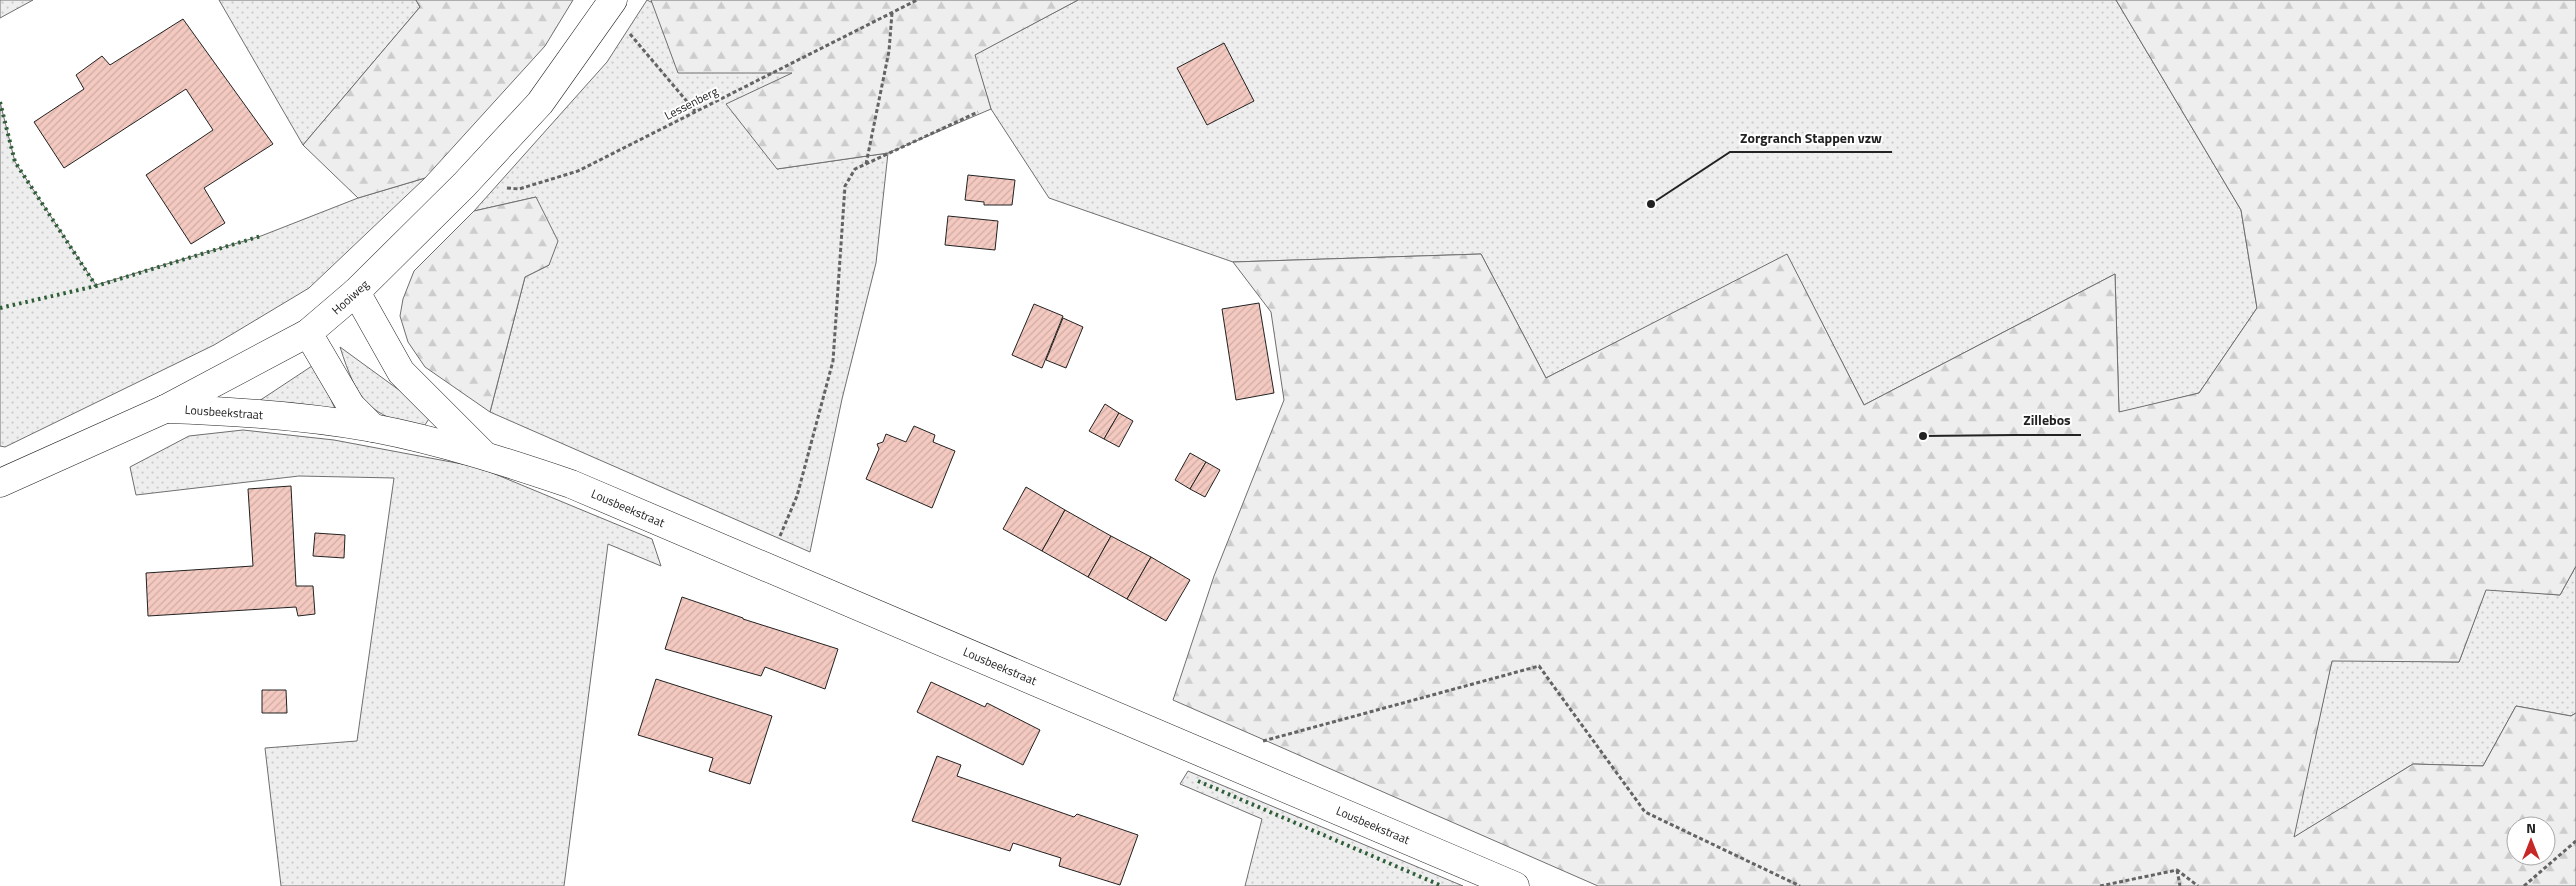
<svg xmlns="http://www.w3.org/2000/svg" width="2576" height="886" font-family="'Titillium Web',sans-serif">
<style>
.grass{fill:url(#grass-dots);stroke:#6f6f6f}
.forest{fill:url(#forest-firs);stroke:#6f6f6f;fill-rule:evenodd}
.building{fill:url(#building-hatch);stroke:#222}
.lines{fill:none;stroke-linecap:round;stroke-linejoin:round}
.minor-casing{stroke:#222;stroke-width:29}
.path{stroke:#646464;stroke-width:3;stroke-dasharray:4 2.5;stroke-linecap:butt}
.minor{stroke:#fff;stroke-width:28}
.hedge{stroke:#2f5e38;stroke-width:4;stroke-dasharray:2.5 4;stroke-linecap:butt}
.labels{text-anchor:middle;dominant-baseline:central;stroke-width:4;stroke-linejoin:round;paint-order:stroke}
.street-label{font-size:12px;fill:#222;stroke:#fff}
.leader{fill:none;stroke:#222;stroke-width:2}
.callout-dot{fill:#222;stroke:#fff;stroke-width:2}
.callout-label{font-size:14px;text-anchor:middle;font-weight:bold;fill:#222;stroke:#fff;stroke-width:4;stroke-linejoin:round;paint-order:stroke}
</style>
<defs>
<pattern id="grass-dots" width="8" height="8" patternUnits="userSpaceOnUse" patternTransform="scale(1.25)"><rect width="8" height="8" fill="#eee"/><path d="M2 2h.1M6 6h.1" fill="none" stroke="#ccc" stroke-width="1.8" stroke-linecap="round"/></pattern>
<pattern id="forest-firs" width="22" height="20" patternUnits="userSpaceOnUse" patternTransform="scale(1.25)"><rect width="22" height="20" fill="#eee"/><path d="M5 1l3.5 6h-7zM16 11l3.5 6h-7z" fill="#ccc"/></pattern>
<pattern id="building-hatch" width="6" height="6" patternUnits="userSpaceOnUse" patternTransform="scale(1.25)"><rect width="6" height="6" fill="#f3c9c0"/><path d="M-1 1l2-2M0 6l6-6M5 7l2-2" fill="none" stroke="#d0aca5"/></pattern>
</defs>
<rect width="100%" height="100%" fill="#fff"/>
<g class="grass">
<path d="M0 0H33L0 18Z"/>
<path d="M219 0H416L420 7 303 145Z"/>
<path d="M647 0 793 73 777 169 888 153 876 263 842 399 810 552 490 412 525 277 549 265 536 197 474 211 607 62Z"/>
<path d="M1078 0H2116L2241 210 2257 308 2199 393 2119 413 2115 274 1864 405 1787 255 1546 378 1481 254 1233 262 1049 198 991 109 974 55Z"/>
<path d="M0 102 15 162 96 285 261 236 358 198 425 178 309 288 214 345 5 447 0 446Z"/>
<path d="M340 347 432 414 423 428C368 416 357 400 340 347Z"/>
<path d="M315 364 337 413 259 401Z"/>
<path d="M243 430 334 440 478 467 652 539 661 566 608 544 564 886H281L265 748 357 741 394 478 299 476 136 495 130 467 189 436Z"/>
<path d="M2576 566V713L2571 716 2516 706 2483 766 2413 764 2293 838 2332 660 2459 662 2486 589 2560 595Z"/>
<path d="M1188 771 1463 886H1245L1262 819 1180 784Z"/>
</g>
<g class="forest">
<path d="M416 0H573L545 46 425 178 358 198 303 145 420 7Z"/>
<path d="M651 0H1078L975 55 991 109 888 153 777 169 726 104 792 73H678Z"/>
<path d="M2116 0H2576V566L2560 595 2486 590 2459 662 2332 661 2294 837 2413 764 2483 766 2516 706 2571 716 2576 713V886H1598L1173 700 1214 576 1284 400 1271 312 1233 262 1481 254 1546 378 1787 254 1864 405 2115 274 2119 412 2199 393 2257 308 2241 210ZM2516 826H2546V856H2516Z"/>
<path d="M536 197 558 241 549 265 525 277 490 412 425 367 408 342 400 316 403 299 414 271 474 211Z"/>
</g>
<g class="building">
<path d="M183 19 273 144 204 188 225 223 191 244 146 175 213 130 186 89 64 168 34 122 84 89 76 75 102 56 110 65Z"/>
<path d="M1224 43 1254 101 1207 125 1177 68Z"/>
<path d="M968 175 1015 180 1012 205H984V202L965 200Z"/>
<path d="M948 216 998 221 995 250 945 245Z"/>
<path d="M1259 303 1274 393 1236 400 1222 309Z"/>
<path d="M1034 304 1063 316 1042 368 1012 355Z"/>
<path d="M1063 318 1083 327 1066 368 1046 360Z"/>
<path d="M1105 404 1119 413 1104 439 1089 431Z"/>
<path d="M1119 413 1133 421 1119 447 1104 439Z"/>
<path d="M914 426 935 435 933 442 955 451 932 508 866 479 879 449 877 444 883 442 886 434 906 442Z"/>
<path d="M1190 453 1206 462 1190 489 1175 480Z"/>
<path d="M1206 462 1220 470 1205 497 1190 489Z"/>
<path d="M291 486 296 586H313L315 614 298 616 296 607 148 616 146 573 253 566 248 489Z"/>
<path d="M1026 487 1065 510 1042 551 1003 529Z"/>
<path d="M1065 510 1111 536 1088 577 1042 551Z"/>
<path d="M315 533 345 535 344 558 313 556Z"/>
<path d="M1111 536 1151 557 1127 599 1088 577Z"/>
<path d="M1151 557 1190 580 1166 621 1127 599Z"/>
<path d="M682 597 743 618V619L838 649 825 689 765 667 761 676 665 649Z"/>
<path d="M656 679 772 716 750 784 709 771 713 758 638 735Z"/>
<path d="M931 682 985 707 987 703 1040 730 1023 765 917 712Z"/>
<path d="M262 690H286L287 713H262Z"/>
<path d="M937 756 961 765 957 776 1074 817 1077 814 1138 835 1120 885 1059 866 1061 858 1013 843 1010 851 912 821Z"/>
</g>
<g class="lines">
<g class="minor-casing">
<g id="minor">
<path d="M356 292 401 372 483 454"/>
<path d="M308 333 351 406 373 428"/>
<path d="M165 409C234 411 305 416 373 428 441 441 506 462 571 484L1515 886"/>
<path d="M0 483 165 409 308 333 356 292 464 185 540 103 613 0"/>
</g>
</g>
<g class="path">
<path d="M630 34 695 111"/>
<path d="M866 164 889 51 892 13"/>
<path d="M507 188 519 189 578 171 917 0"/>
<path d="M780 536 797 496 833 361 845 186 855 169 978 112"/>
<path d="M1263 741 1539 666 1645 812 1800 886"/>
<path d="M2177 870 2180 886"/>
<path d="M2100 886 2177 870 2198 886"/>
<path d="M2524 886 2576 841"/>
</g>
<use href="#minor" class="minor"/>
<g class="hedge">
<path d="M0 102 15 162 96 286"/>
<path d="M0 308 96 286 261 236"/>
<path d="M1198 781 1442 886"/>
</g>
</g>
<g class="labels">
<g class="street-label">
<text transform="translate(691 103) rotate(-27)">Lessenberg</text>
<text transform="translate(350 297) rotate(-42)">Hooiweg</text>
<text transform="translate(224 412) rotate(4)">Lousbeekstraat</text>
<text transform="translate(628 508) rotate(23)">Lousbeekstraat</text>
<text transform="translate(1000 666) rotate(23)">Lousbeekstraat</text>
<text transform="translate(1373 825) rotate(23)">Lousbeekstraat</text>
</g>
</g>
<path class="leader" d="M1651 204L1730 152H1892M1923 436L2014 435H2081"/>
<g class="callout-dot">
<circle cx="1651" cy="204" r="5"/>
<circle cx="1923" cy="436" r="5"/>
</g>
<g class="callout-label">
<text x="1811" y="143">Zorgranch Stappen vzw</text>
<text x="2047" y="425">Zillebos</text>
</g>
<g transform="translate(2531 841)"><circle r="24" fill="#ffffff" stroke="#a7a7a7"/>
<path d="M0-4L9 19L0 12L-9 19Z" fill="#c62828"/>
<text y="-8" font-size="14" font-weight="bold" text-anchor="middle" fill="#222222">N</text>
</g>
</svg>
